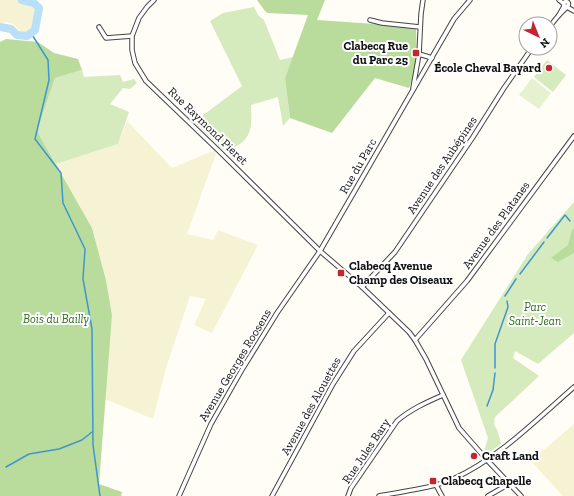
<svg xmlns="http://www.w3.org/2000/svg" width="574" height="496" font-family="'Zilla Slab',serif">
<style>
.farmland{fill:#f6f3d4}
.green{fill:#d5ebbd}
.forest{fill:#b9dc9c}
.pitch{fill:#e6f2cf}
.lines{fill:none;stroke-linecap:round;stroke-linejoin:round}
.stream{stroke:#3f96cf;stroke-width:1.5}
.river{stroke:#b9e0f7;stroke-width:8}
.minor-casing{stroke:#444;stroke-width:5.5}
.minor{stroke:#fff;stroke-width:3.5}
.poi-dot{fill:#c4262e;stroke:#fff;stroke-width:1.5}
.labels{text-anchor:middle;dominant-baseline:central;stroke-width:4;stroke-linejoin:round;paint-order:stroke}
.poi-label{font-size:12px;font-weight:bold;fill:#111;stroke:#fff;text-anchor:start}
.street-label{font-size:12px;fill:#111;stroke:#fff}
.park-label{font-size:12px;font-style:italic;fill:#2f6b1f;stroke:#fff}
</style>
<rect width="100%" height="100%" fill="#fffdf5"/>
<g class="farmland">
<path d="M0 0H18L22 3 32 5 35 7 33 29 28 33H22L13 24 6 22 0 24Z"/>
<path d="M127 121 172 168 215 150 216 154 187 234 213 240 218 230 258 245 212 333 194 325 206 299 190 296 166 368 153 419 105 399 112 315 106 280 92 228 56 164 118 144Z"/>
<path d="M574 424V496H563L531 461Z"/>
</g>
<g class="green">
<path d="M254 7 258 15 264 20 280 60 293 57 285 78 290 118 283 126 278 97 251 105C252 131 252 141 225 151L194 122 242 86 210 21 223 13Z"/>
<path d="M547 60 566 75 553 92 534 77Z"/>
<path d="M82 70 84 77 120 75 123 82 134 79 137 83 130 89 123 88 110 104 129 112 118 144 56 164 37 131 55 78Z"/>
<path d="M574 202V333L538 364 515 351 513 358 539 376 495 417 494 424 498 432 501 444 491 451 486 450 484 451 488 438 461 360 528 254Z"/>
</g>
<g class="forest">
<path d="M257 0H325L317 20 375 24 416 29C417 50 417 69 409 88L375 78 332 133 290 118 285 78 308 15 268 13 265 11Z"/>
<path d="M6 39 38 42 54 53 78 59 82 70 55 78 37 131 92 228 106 280 112 315 99 484 122 492 121 496H0V42Z"/>
<path d="M574 228V253L558 262 551 258 568 245 572 230Z"/>
</g>
<path class="pitch" d="M532 78 551 93 539 109 519 95Z"/>
<g class="lines">
<g class="stream">
<path d="M31 33 48 60 49 80 35 139 61 173 63 203 85 249 83 279 92 329 93 445 100 496"/>
<path d="M547 238 565 215 570 221"/>
<path d="M520 274 544 242"/>
<path d="M505 296 516 279"/>
<path d="M495 368V344L508 307 507 301"/>
<path d="M487 406 493 390 495 373"/>
<path d="M6 467 29 454 59 449 82 440 92 432"/>
</g>
<path class="river" d="M0 27 11 29 17 35 27 36 35 30 39 8 34 3 22 0"/>
<g class="minor-casing">
<g id="minor">
<path d="M154 0 147 7 139 18 132 36V50L135 63 146 81 219 151 320 251 362 287 409 332 415 340 426 359 459 428 487 460 521 496"/>
<path d="M559 0 564 4"/>
<circle cx="566" cy="4" r="2.5"/>
<path d="M564 6 559 15 567 7"/>
<path d="M567 7 574 11"/>
<path d="M370 20 382 23 420 27"/>
<path d="M550 26 559 15"/>
<path d="M99 27 106 38 132 36"/>
<path d="M419 54 432 58"/>
<path d="M413 88 419 54 421 14 423 0"/>
<path d="M362 287 395 252 473 137 504 88 532 48"/>
<path d="M415 340 467 281 574 136"/>
<path d="M436 485 442 496"/>
<path d="M179 496 211 424 243 368 277 313 320 251 454 19 470 0"/>
<path d="M272 496 333 384 354 351 389 313"/>
<path d="M348 496 351 488 397 421C411 409 427 402 443 395"/>
<path d="M379 496C403 491 430 489 453 479 499 458 536 420 574 387"/>
<path d="M488 496 509 484"/>
</g>
</g>
<use href="#minor" class="minor"/>
</g>
<g class="poi-dot">
<rect x="412" y="49" width="8" height="8" rx="2"/>
<circle cx="549" cy="68" r="4"/>
<rect x="337" y="269" width="8" height="8" rx="2"/>
<circle cx="474" cy="456" r="4"/>
<rect x="429" y="477" width="8" height="8" rx="2"/>
</g>
<g class="labels">
<g class="poi-label">
<text x="408" y="46" text-anchor="end">Clabecq Rue<tspan x="408" dy="14">du Parc 25</tspan></text>
<text x="541" y="68" text-anchor="end">École Cheval Bayard</text>
<text x="349" y="266">Clabecq Avenue<tspan x="349" dy="14">Champ des Oiseaux</tspan></text>
<text x="482" y="456">Craft Land</text>
<text x="441" y="481">Clabecq Chapelle</text>
</g>
<g class="street-label">
<text transform="translate(208 126) rotate(44)">Rue Raymond Pieret</text>
<text transform="translate(442 165) rotate(-56)">Avenue des Aubépines</text>
<text transform="translate(358 166) rotate(-60)">Rue du Parc</text>
<text transform="translate(496 225) rotate(-54)">Avenue des Platanes</text>
<text transform="translate(235 365) rotate(-59)">Avenue Georges Roosens</text>
<text transform="translate(311 406) rotate(-61)">Avenue des Alouettes</text>
<text transform="translate(366 451) rotate(-56)">Rue Jules Bary</text>
</g>
<g class="park-label">
<text x="535" y="307">Parc<tspan x="535" dy="14">Saint-Jean</tspan></text>
<text x="56" y="319">Bois du Bailly</text>
</g>
</g>
<g transform="translate(538 36) rotate(137)"><circle r="19" fill="#ffffff" stroke="#a0a0a0"/>
<path d="M0-3L7 15L0 10L-7 15Z" fill="#c4262e"/>
<text y="-6" font-size="11" font-weight="bold" text-anchor="middle" fill="#111111">N</text>
</g>
</svg>
